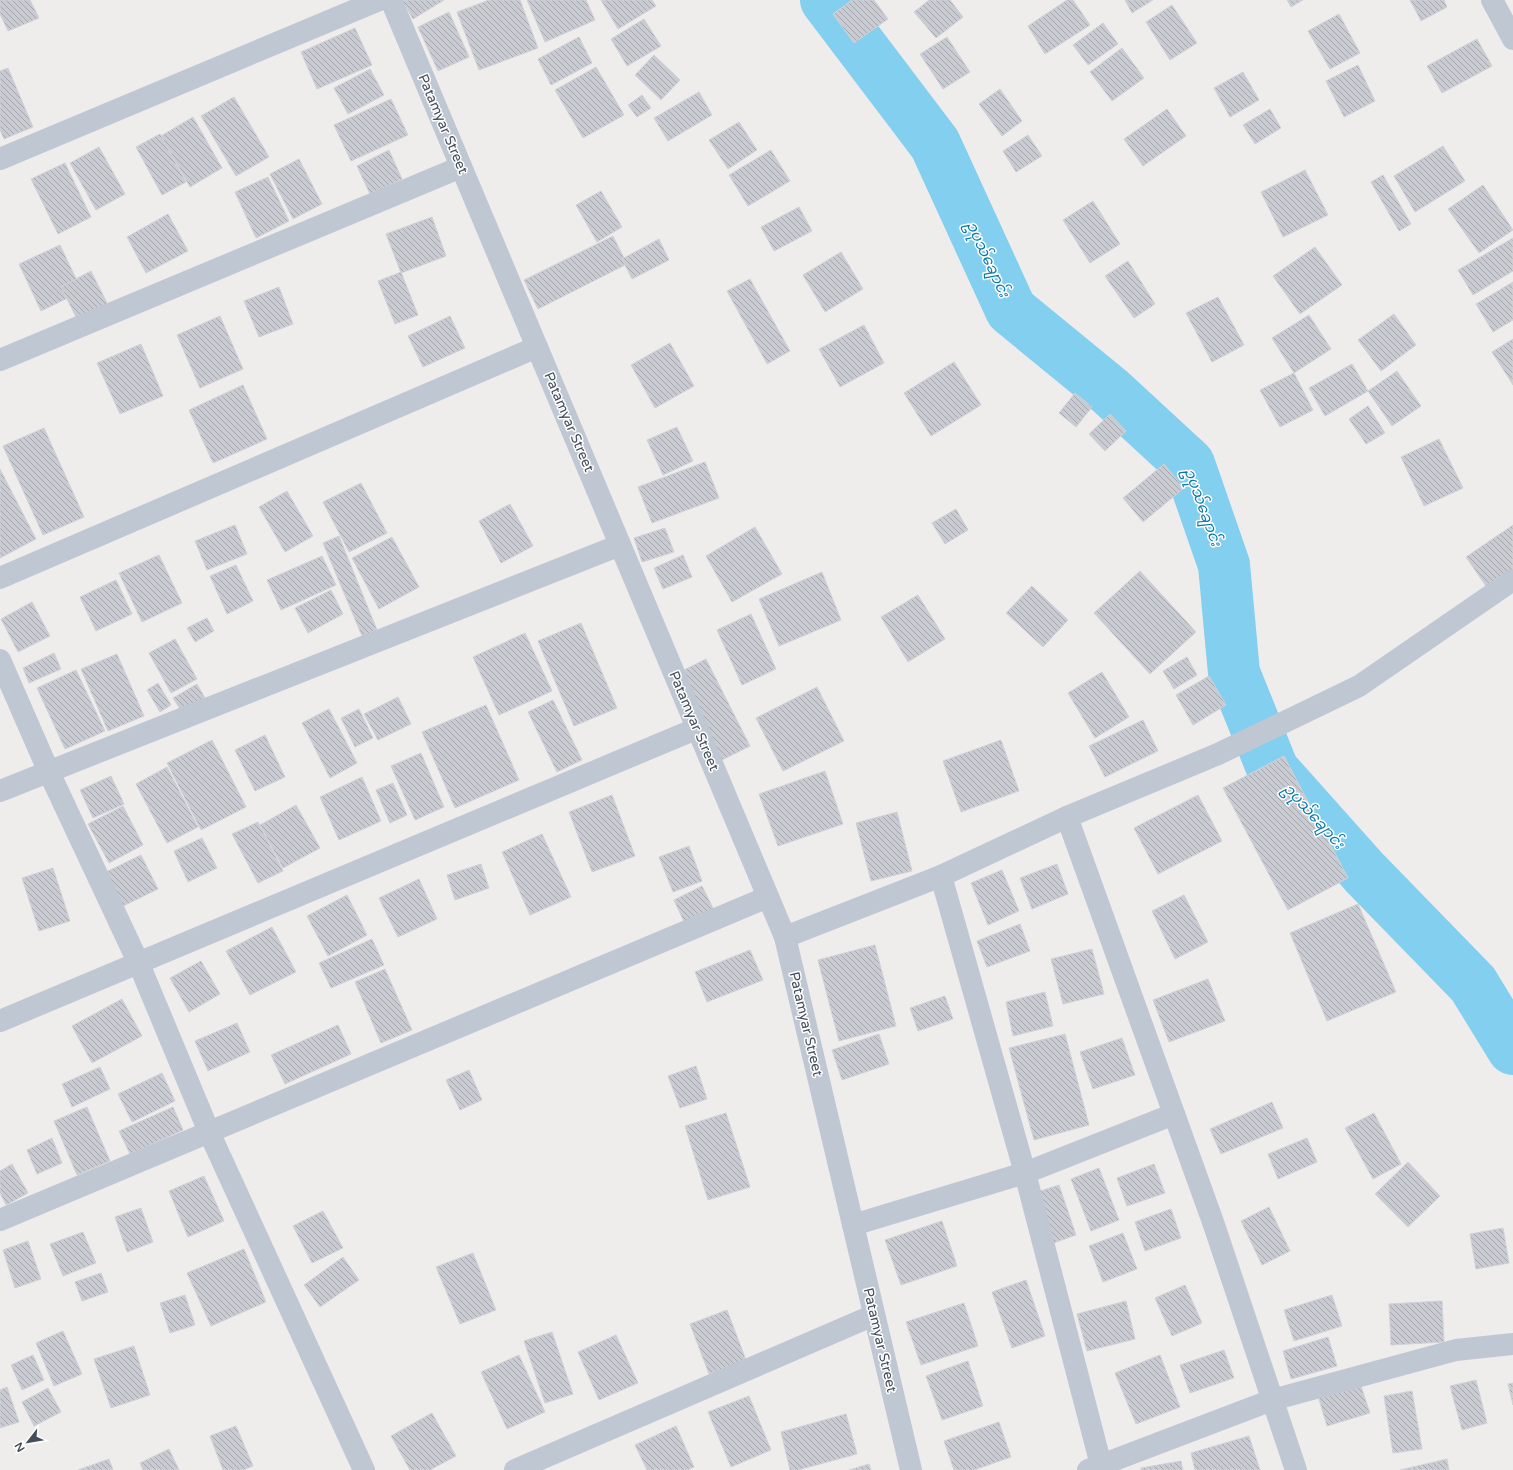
<svg xmlns="http://www.w3.org/2000/svg" width="1513" height="1470" font-family="'Varela Round','Noto Sans Myanmar',sans-serif">
<style>
.lines{fill:none;stroke-linecap:round;stroke-linejoin:round}
.river{stroke:#83cfef;stroke-width:52}
.building{fill:url(#building-back-hatch);stroke:#d0d2d8}
.minor{stroke:#bfc7d3;stroke-width:22}
.labels{text-anchor:middle;dominant-baseline:central;stroke-width:3;stroke-linejoin:round;paint-order:stroke}
.street-label{font-size:14px;fill:#444e5a;stroke:#fff}
.water-label{font-size:15px;font-style:italic;fill:#077aaa;stroke:#fff}
</style>
<defs>
<pattern id="building-back-hatch" width="6" height="6" patternUnits="userSpaceOnUse"><rect width="6" height="6" fill="#c9cbd2"/><path d="M-1 5l2 2M0 0l6 6M5-1l2 2" fill="none" stroke="#a5a7ad"/></pattern>
</defs>
<rect width="100%" height="100%" fill="#efecec"/>
<g class="lines">
<path class="river" d="M826 0 935 144 1011 310 1111 392 1189 464 1224 565 1234 673 1273 770 1365 873 1473 984 1513 1049"/>
</g>
<g class="building">
<path d="M0 0H30L39 18 8 31 0 14Z"/>
<path d="M402 0H444L413 19Z"/>
<path d="M489 0H520L538 48 479 70 457 12Z"/>
<path d="M527 0H586L595 20 545 42Z"/>
<path d="M601 0H652L656 6 618 29Z"/>
<path d="M852 0H874L888 19 854 43 833 14Z"/>
<path d="M929 0H950L963 17 936 38 914 12Z"/>
<path d="M1067 0H1073L1090 25 1045 54 1028 26Z"/>
<path d="M1125 0H1153L1132 13Z"/>
<path d="M1287 0H1303L1291 7Z"/>
<path d="M1410 0H1444L1447 7 1421 21Z"/>
<path d="M1172 5 1197 43 1170 60 1146 22Z"/>
<path d="M449 12 469 57 438 71 418 27Z"/>
<path d="M1339 14 1360 53 1330 69 1308 31Z"/>
<path d="M644 19 661 46 627 66 611 39Z"/>
<path d="M1103 23 1118 44 1088 65 1073 45Z"/>
<path d="M355 28 372 65 317 89 301 52Z"/>
<path d="M579 37 592 63 551 85 538 59Z"/>
<path d="M947 37 970 72 943 89 920 54Z"/>
<path d="M1477 39 1492 66 1442 93 1427 66Z"/>
<path d="M1122 48 1144 78 1112 101 1090 72Z"/>
<path d="M654 55 680 80 661 100 635 75Z"/>
<path d="M1358 65 1375 101 1344 117 1326 81Z"/>
<path d="M596 67 624 115 583 138 555 90Z"/>
<path d="M8 68 33 127 4 139 0 130V71Z"/>
<path d="M370 69 384 95 348 114 334 88Z"/>
<path d="M1243 72 1259 100 1230 117 1214 88Z"/>
<path d="M1000 89 1022 121 1002 136 979 104Z"/>
<path d="M699 92 712 115 668 141 654 118Z"/>
<path d="M642 95 651 108 637 117 628 105Z"/>
<path d="M234 97 269 157 236 176 201 116Z"/>
<path d="M391 99 408 135 351 161 334 125Z"/>
<path d="M1167 109 1186 136 1143 166 1124 139Z"/>
<path d="M1270 109 1281 128 1255 144 1243 125Z"/>
<path d="M193 117 222 168 190 187 161 136Z"/>
<path d="M739 122 757 150 728 169 709 140Z"/>
<path d="M160 134 186 182 162 195 136 147Z"/>
<path d="M1028 135 1042 156 1016 172 1003 151Z"/>
<path d="M1443 146 1465 181 1415 212 1394 176Z"/>
<path d="M99 147 125 194 96 210 70 163Z"/>
<path d="M389 150 402 179 370 194 357 166Z"/>
<path d="M771 150 790 181 748 206 729 175Z"/>
<path d="M299 159 322 204 293 219 270 174Z"/>
<path d="M65 163 91 217 58 234 31 179Z"/>
<path d="M1305 170 1328 215 1283 237 1261 192Z"/>
<path d="M1383 175 1411 224 1399 231 1371 182Z"/>
<path d="M268 177 289 221 256 238 235 192Z"/>
<path d="M1483 185 1513 230 1479 253 1448 209Z"/>
<path d="M601 191 622 227 597 242 576 205Z"/>
<path d="M1093 201 1120 244 1090 263 1063 220Z"/>
<path d="M799 207 812 231 774 251 761 227Z"/>
<path d="M168 214 188 251 146 273 127 237Z"/>
<path d="M432 217 446 256 401 273 386 234Z"/>
<path d="M613 236 627 264 538 309 524 280Z"/>
<path d="M1513 238V271L1473 295 1458 270Z"/>
<path d="M659 239 669 260 632 279 622 259Z"/>
<path d="M60 245 82 291 41 311 19 264Z"/>
<path d="M1315 247 1342 285 1300 314 1273 276Z"/>
<path d="M841 252 863 289 825 312 803 275Z"/>
<path d="M1128 261 1155 304 1134 318 1105 276Z"/>
<path d="M91 271 109 307 79 323 61 287Z"/>
<path d="M401 272 418 315 395 324 378 281Z"/>
<path d="M750 279 790 351 767 364 727 291Z"/>
<path d="M1513 282V320L1493 332 1476 304Z"/>
<path d="M279 287 293 324 259 337 244 301Z"/>
<path d="M1218 297 1244 345 1212 362 1186 313Z"/>
<path d="M1394 314 1416 345 1381 371 1358 340Z"/>
<path d="M1309 315 1331 349 1294 373 1272 338Z"/>
<path d="M220 316 243 369 200 388 177 335Z"/>
<path d="M450 316 465 348 423 367 408 336Z"/>
<path d="M864 325 884 363 840 387 819 349Z"/>
<path d="M1513 339V385L1492 352Z"/>
<path d="M670 343 694 386 655 408 631 365Z"/>
<path d="M141 344 163 396 120 414 97 363Z"/>
<path d="M954 362 981 405 931 436 904 393Z"/>
<path d="M1352 364 1368 391 1325 416 1309 388Z"/>
<path d="M1397 371 1421 406 1392 426 1368 391Z"/>
<path d="M1294 373 1313 410 1280 427 1260 390Z"/>
<path d="M243 385 267 439 213 463 189 410Z"/>
<path d="M1075 393 1092 407 1076 427 1059 413Z"/>
<path d="M1368 406 1385 433 1366 444 1349 419Z"/>
<path d="M1110 414 1126 431 1105 451 1089 434Z"/>
<path d="M677 427 693 461 663 475 647 440Z"/>
<path d="M44 428 84 517 43 535 3 446Z"/>
<path d="M1439 439 1463 488 1424 506 1401 457Z"/>
<path d="M705 462 719 498 652 523 638 487Z"/>
<path d="M1164 464 1184 488 1143 522 1123 498Z"/>
<path d="M0 469 36 539 0 558Z"/>
<path d="M361 483 387 533 349 552 323 502Z"/>
<path d="M287 491 313 536 285 552 259 507Z"/>
<path d="M510 504 533 546 501 563 479 521Z"/>
<path d="M956 509 968 530 945 544 932 523Z"/>
<path d="M235 525 247 554 207 570 195 541Z"/>
<path d="M1513 525V572L1488 589 1466 557Z"/>
<path d="M755 527 782 574 732 602 706 556Z"/>
<path d="M665 528 674 552 642 562 634 538Z"/>
<path d="M339 536 377 630 362 636 323 543Z"/>
<path d="M392 537 419 587 379 609 352 558Z"/>
<path d="M159 555 182 603 142 622 119 573Z"/>
<path d="M683 555 692 577 663 589 654 568Z"/>
<path d="M322 556 336 585 281 610 267 580Z"/>
<path d="M236 565 253 601 227 614 210 576Z"/>
<path d="M1140 571 1196 632 1150 674 1094 613Z"/>
<path d="M822 572 841 620 779 646 759 599Z"/>
<path d="M116 580 132 614 96 631 80 597Z"/>
<path d="M1032 586 1068 620 1043 647 1006 613Z"/>
<path d="M331 590 343 614 308 633 295 608Z"/>
<path d="M918 595 945 639 908 662 881 617Z"/>
<path d="M32 602 50 636 18 652 1 619Z"/>
<path d="M751 614 776 669 742 685 717 630Z"/>
<path d="M207 618 214 631 195 642 187 628Z"/>
<path d="M581 623 617 708 574 726 538 641Z"/>
<path d="M525 633 552 691 499 715 473 657Z"/>
<path d="M175 639 197 679 171 693 149 653Z"/>
<path d="M54 653 61 669 29 683 23 668Z"/>
<path d="M117 654 144 716 108 731 81 669Z"/>
<path d="M1187 657 1197 675 1174 689 1163 671Z"/>
<path d="M706 659 750 746 722 760 678 673Z"/>
<path d="M76 670 105 731 65 749 37 688Z"/>
<path d="M1102 672 1129 717 1095 738 1068 693Z"/>
<path d="M1209 676 1226 705 1193 725 1176 695Z"/>
<path d="M158 683 171 705 160 712 147 690Z"/>
<path d="M197 684 205 698 182 712 173 698Z"/>
<path d="M817 687 844 741 783 771 756 718Z"/>
<path d="M398 697 411 724 378 740 364 714Z"/>
<path d="M553 700 582 760 557 772 528 712Z"/>
<path d="M486 705 519 780 455 808 422 732Z"/>
<path d="M329 709 357 763 330 778 302 723Z"/>
<path d="M359 709 373 738 355 747 341 718Z"/>
<path d="M1143 720 1158 751 1105 777 1089 746Z"/>
<path d="M265 735 285 777 255 791 235 750Z"/>
<path d="M212 740 246 807 201 830 167 763Z"/>
<path d="M1001 740 1019 791 961 812 943 761Z"/>
<path d="M421 753 444 807 415 820 391 766Z"/>
<path d="M1284 756 1348 878 1288 910 1223 788Z"/>
<path d="M167 767 198 827 167 843 136 784Z"/>
<path d="M825 771 843 824 778 846 759 794Z"/>
<path d="M111 776 124 804 93 818 80 790Z"/>
<path d="M362 777 381 821 339 840 320 797Z"/>
<path d="M393 783 407 815 390 823 376 790Z"/>
<path d="M612 795 635 856 592 872 569 812Z"/>
<path d="M1198 795 1222 841 1158 874 1134 828Z"/>
<path d="M296 805 320 848 283 868 260 825Z"/>
<path d="M123 806 143 845 109 863 88 824Z"/>
<path d="M897 812 912 871 871 881 856 823Z"/>
<path d="M258 822 283 871 258 883 232 834Z"/>
<path d="M542 834 571 897 530 915 502 852Z"/>
<path d="M202 838 217 868 188 882 174 851Z"/>
<path d="M689 846 702 881 673 892 659 857Z"/>
<path d="M141 855 158 889 123 906 106 872Z"/>
<path d="M481 864 489 888 455 900 447 875Z"/>
<path d="M1057 864 1068 894 1032 909 1020 878Z"/>
<path d="M53 868 70 921 39 931 22 878Z"/>
<path d="M1002 870 1019 911 988 925 971 883Z"/>
<path d="M419 879 437 919 398 937 379 898Z"/>
<path d="M702 886 714 910 685 924 674 900Z"/>
<path d="M347 895 367 935 328 956 307 916Z"/>
<path d="M1184 895 1208 942 1175 959 1152 911Z"/>
<path d="M1358 904 1396 992 1327 1021 1290 933Z"/>
<path d="M1020 924 1030 951 987 967 977 941Z"/>
<path d="M272 927 296 972 250 995 226 951Z"/>
<path d="M372 939 384 965 331 988 319 963Z"/>
<path d="M875 945 896 1026 839 1041 818 960Z"/>
<path d="M1092 949 1104 994 1063 1004 1051 959Z"/>
<path d="M750 950 763 980 707 1002 695 972Z"/>
<path d="M201 961 220 994 189 1012 170 978Z"/>
<path d="M385 969 412 1030 381 1043 355 982Z"/>
<path d="M1208 979 1225 1021 1169 1042 1153 1000Z"/>
<path d="M1045 992 1053 1026 1013 1036 1006 1002Z"/>
<path d="M945 996 953 1019 918 1031 910 1008Z"/>
<path d="M122 999 142 1036 92 1063 72 1026Z"/>
<path d="M237 1023 250 1052 208 1071 195 1041Z"/>
<path d="M338 1025 351 1054 285 1084 271 1055Z"/>
<path d="M879 1034 889 1064 842 1080 832 1050Z"/>
<path d="M1065 1034 1089 1125 1034 1140 1009 1048Z"/>
<path d="M1122 1038 1135 1075 1093 1089 1080 1052Z"/>
<path d="M696 1066 707 1099 680 1108 668 1076Z"/>
<path d="M100 1067 110 1089 72 1107 62 1084Z"/>
<path d="M469 1070 482 1100 460 1110 446 1080Z"/>
<path d="M162 1073 175 1101 132 1122 118 1094Z"/>
<path d="M1272 1102 1283 1128 1221 1154 1210 1129Z"/>
<path d="M87 1107 110 1161 77 1175 54 1121Z"/>
<path d="M173 1107 183 1130 130 1154 119 1131Z"/>
<path d="M726 1113 750 1187 708 1200 685 1126Z"/>
<path d="M1374 1113 1401 1164 1373 1179 1345 1128Z"/>
<path d="M52 1138 62 1163 37 1174 27 1150Z"/>
<path d="M1307 1138 1317 1162 1278 1179 1268 1154Z"/>
<path d="M1408 1162 1440 1196 1408 1227 1375 1194Z"/>
<path d="M12 1164 28 1193 6 1205 0 1193V1171Z"/>
<path d="M1154 1164 1165 1193 1127 1206 1117 1178Z"/>
<path d="M1099 1168 1119 1220 1091 1231 1071 1179Z"/>
<path d="M204 1176 224 1221 188 1237 169 1191Z"/>
<path d="M1059 1185 1076 1235 1048 1245 1031 1194Z"/>
<path d="M1269 1207 1290 1251 1262 1265 1241 1221Z"/>
<path d="M141 1208 153 1242 127 1252 115 1217Z"/>
<path d="M1171 1209 1181 1238 1145 1251 1135 1222Z"/>
<path d="M323 1211 343 1248 312 1263 293 1226Z"/>
<path d="M942 1221 957 1266 901 1285 885 1240Z"/>
<path d="M1503 1228 1509 1263 1476 1269 1470 1234Z"/>
<path d="M83 1232 96 1263 63 1276 50 1244Z"/>
<path d="M1123 1233 1137 1269 1103 1282 1089 1246Z"/>
<path d="M28 1241 41 1279 15 1288 3 1250Z"/>
<path d="M244 1249 266 1302 211 1326 187 1273Z"/>
<path d="M473 1253 496 1310 460 1324 436 1267Z"/>
<path d="M343 1257 359 1280 320 1307 304 1285Z"/>
<path d="M101 1273 108 1292 82 1301 75 1282Z"/>
<path d="M1026 1280 1045 1336 1012 1348 992 1292Z"/>
<path d="M1185 1285 1202 1323 1172 1336 1155 1298Z"/>
<path d="M185 1295 195 1325 170 1333 160 1303Z"/>
<path d="M1332 1295 1342 1326 1294 1341 1284 1310Z"/>
<path d="M1126 1301 1135 1339 1087 1351 1077 1314Z"/>
<path d="M1442 1301 1444 1342 1391 1345 1389 1304Z"/>
<path d="M964 1303 978 1346 921 1365 906 1322Z"/>
<path d="M727 1310 746 1360 709 1374 690 1324Z"/>
<path d="M63 1331 82 1374 54 1386 36 1343Z"/>
<path d="M552 1332 573 1394 545 1403 524 1341Z"/>
<path d="M616 1335 638 1383 599 1400 578 1352Z"/>
<path d="M1328 1337 1337 1366 1291 1379 1283 1351Z"/>
<path d="M134 1346 150 1395 111 1408 94 1359Z"/>
<path d="M1224 1350 1234 1378 1190 1393 1180 1365Z"/>
<path d="M33 1355 44 1380 22 1390 11 1365Z"/>
<path d="M519 1355 545 1412 507 1429 481 1372Z"/>
<path d="M1160 1355 1180 1407 1136 1424 1115 1373Z"/>
<path d="M968 1361 983 1406 942 1420 926 1376Z"/>
<path d="M1476 1380 1487 1423 1462 1430 1450 1386Z"/>
<path d="M1360 1383 1370 1413 1327 1426 1318 1396Z"/>
<path d="M1513 1383V1405L1508 1384Z"/>
<path d="M7 1387 19 1422 0 1428V1390Z"/>
<path d="M48 1388 61 1412 34 1426 22 1402Z"/>
<path d="M1412 1391 1422 1449 1393 1453 1384 1396Z"/>
<path d="M749 1396 771 1450 731 1467 708 1412Z"/>
<path d="M432 1413 456 1456 430 1470H410L391 1436Z"/>
<path d="M846 1414 857 1454 798 1470H790L781 1432Z"/>
<path d="M999 1422 1011 1457 974 1470H954L944 1441Z"/>
<path d="M236 1426 253 1466 243 1470H223L210 1436Z"/>
<path d="M676 1426 694 1467 687 1470H647L635 1445Z"/>
<path d="M1249 1436 1260 1470H1195L1191 1453Z"/>
<path d="M169 1449 179 1470H143L140 1463Z"/>
<path d="M109 1459 113 1470H78Z"/>
<path d="M1447 1459 1449 1470H1400Z"/>
<path d="M1181 1461 1183 1470H1141V1468Z"/>
<path d="M869 1464 871 1470H849Z"/>
</g>
<g class="lines">
<g class="minor">
<path d="M391 0 785 937 911 1470"/>
<path d="M1492 0 1513 39"/>
<path d="M0 159 379 0"/>
<path d="M0 360 461 167"/>
<path d="M0 578 537 347"/>
<path d="M0 660 48 770 139 964 209 1132 364 1470"/>
<path d="M0 791 620 545"/>
<path d="M1067 817 1213 1222 1296 1470"/>
<path d="M941 876 1025 1173 1101 1465"/>
<path d="M785 937 941 876 1067 817 1218 754 1359 686 1513 580"/>
<path d="M0 1021 698 728"/>
<path d="M0 1220 768 897"/>
<path d="M853 1225 1025 1173 1174 1114"/>
<path d="M515 1470 874 1315"/>
<path d="M1088 1470 1272 1400 1456 1350 1513 1344"/>
</g>
</g>
<g class="labels">
<g class="street-label">
<text transform="translate(443 124) rotate(67)">Patamyar Street</text>
<text transform="translate(569 422) rotate(67)">Patamyar Street</text>
<text transform="translate(694 721) rotate(67)">Patamyar Street</text>
<text transform="translate(806 1024) rotate(77)">Patamyar Street</text>
<text transform="translate(880 1340) rotate(77)">Patamyar Street</text>
</g>
<g class="water-label">
<text transform="translate(988 259) rotate(65)">ဥပုသ်ချောင်း</text>
<text transform="translate(1203 507) rotate(70)">ဥပုသ်ချောင်း</text>
<text transform="translate(1314 816) rotate(48)">ဥပုသ်ချောင်း</text>
</g>
</g>
<g transform="translate(28 1442) rotate(239)" stroke="#ffffff" stroke-width="3" paint-order="stroke">
<path d="M0-3L7 15L0 10L-7 15Z" fill="#444e5a"/>
<text y="-6" font-size="11" font-weight="bold" text-anchor="middle" fill="#444e5a">N</text>
</g>
</svg>
